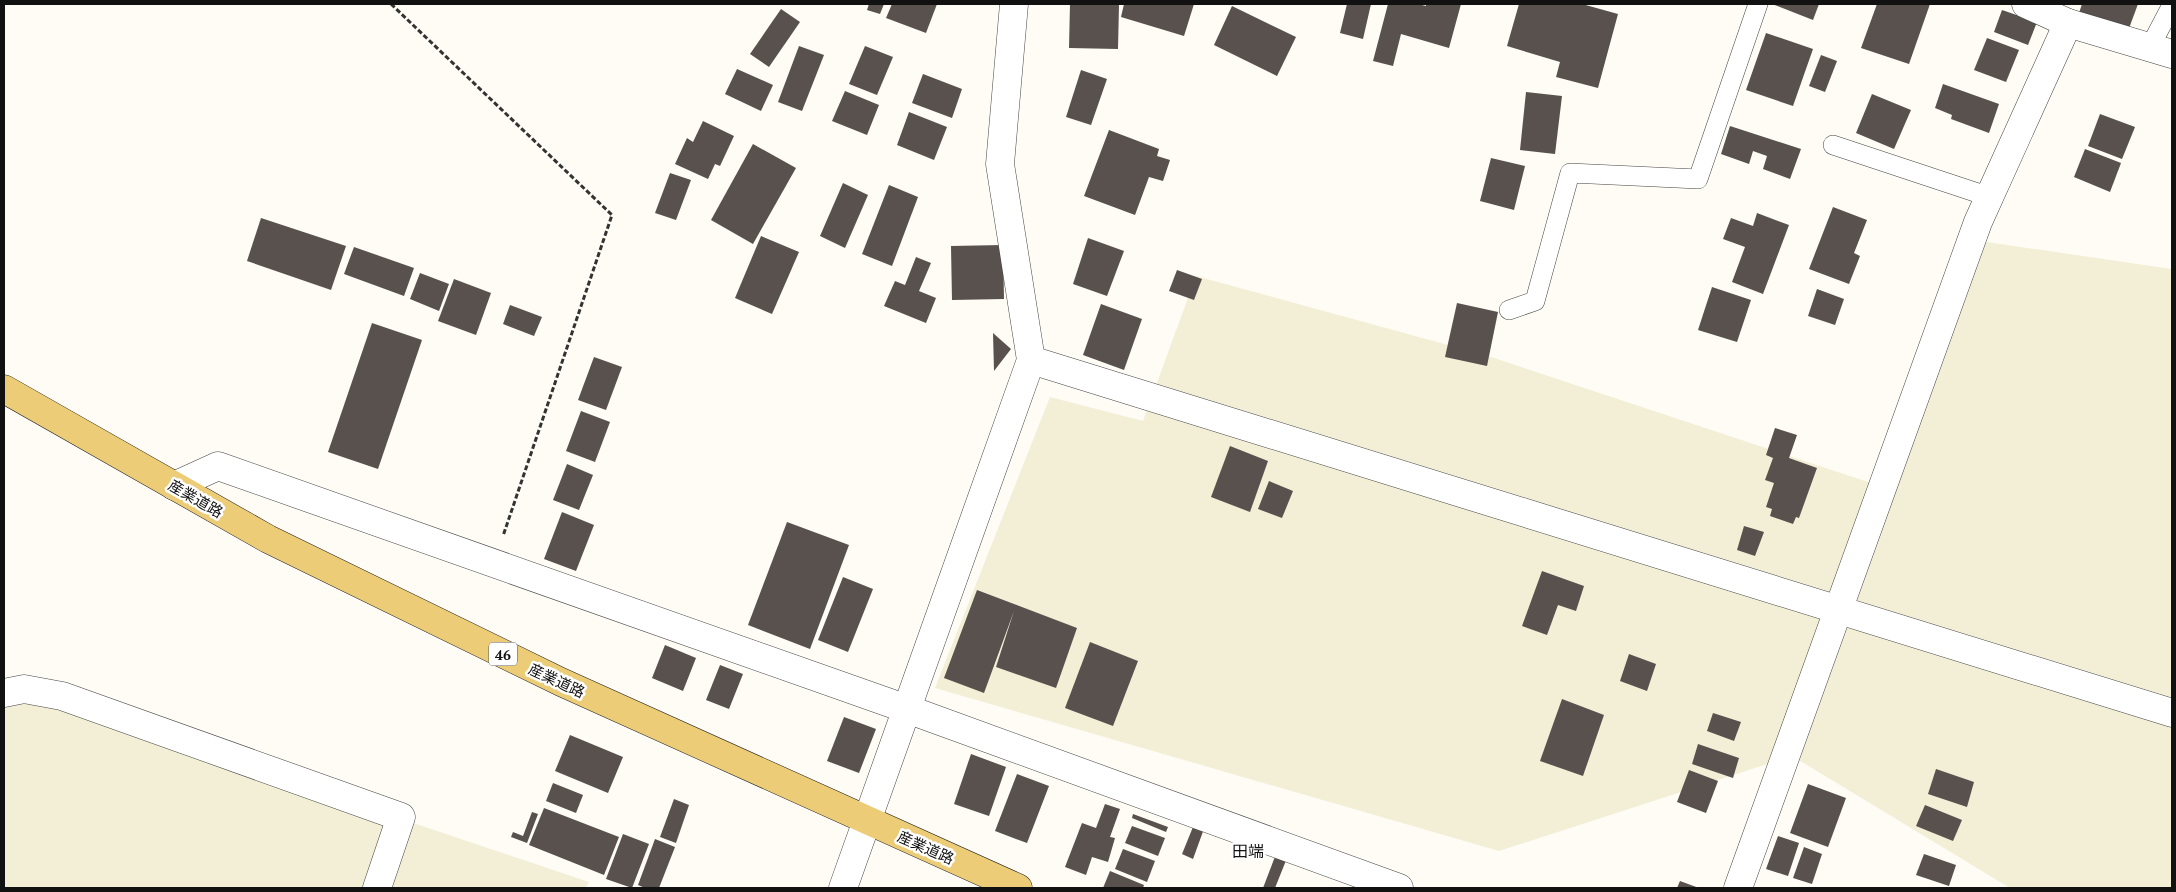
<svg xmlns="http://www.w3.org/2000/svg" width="2176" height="892" font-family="'PT Serif','Noto Sans JP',serif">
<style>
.farmland{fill:#f3efd6}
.building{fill:#58514e}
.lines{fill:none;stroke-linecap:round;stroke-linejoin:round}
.service-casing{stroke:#444;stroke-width:20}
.minor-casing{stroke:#444;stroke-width:29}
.primary-casing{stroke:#222;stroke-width:29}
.path{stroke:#333;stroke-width:3;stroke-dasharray:5 2.5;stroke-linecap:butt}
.service{stroke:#fff;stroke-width:19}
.minor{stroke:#fff;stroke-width:28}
.primary{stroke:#eccc77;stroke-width:28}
.labels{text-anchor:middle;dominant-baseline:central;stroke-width:5;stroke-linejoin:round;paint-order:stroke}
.shield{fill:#fff;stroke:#585858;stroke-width:1}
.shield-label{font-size:14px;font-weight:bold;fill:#111}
.street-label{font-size:15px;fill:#111;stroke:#fff}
.neighbourhood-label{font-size:16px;fill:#111;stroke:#fff}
</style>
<rect width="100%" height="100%" fill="#fefcf5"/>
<g class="farmland">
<path d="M1966 239 2172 269V888H2010L1792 756 1499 851 935 688 1050 397 1143 421 1196 276 1488 356 1871 483Z"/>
<path d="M4 682 154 736 589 882 586 888H4Z"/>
</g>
<g class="building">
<path d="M869 4H884L880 14 867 10Z"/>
<path d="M892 4H937L926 33 886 18Z"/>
<path d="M1070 4H1119L1118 49 1069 48Z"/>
<path d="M1124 4H1194L1184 36 1121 17Z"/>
<path d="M1347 4H1371L1363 39 1340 33Z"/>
<path d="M1388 4H1418L1426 6V4H1461L1449 48 1401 34 1393 66 1373 61Z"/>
<path d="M1519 4H1582L1618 14 1598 88 1556 77 1560 62 1507 46Z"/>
<path d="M1772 4H1819L1813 20Z"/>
<path d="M1877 4H1930L1909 64 1861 48Z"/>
<path d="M2082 4H2138L2128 31 2079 13Z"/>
<path d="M1232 6 1296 37 1277 76 1214 45Z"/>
<path d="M781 9 800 22 769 67 750 54Z"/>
<path d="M2002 10 2037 22 2028 45 1994 32Z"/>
<path d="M1766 33 1813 49 1793 106 1746 90Z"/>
<path d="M1987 38 2019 50 2006 82 1974 70Z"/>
<path d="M799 46 824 55 802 111 778 102Z"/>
<path d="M865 46 893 57 877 95 849 84Z"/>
<path d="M1821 55 1837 61 1825 92 1809 86Z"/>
<path d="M737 69 773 85 761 111 725 94Z"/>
<path d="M1081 70 1107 79 1091 125 1066 117Z"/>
<path d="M923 74 962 89 952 118 912 103Z"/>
<path d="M1943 84 1999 104 1989 133 1951 119 1952 115 1935 108Z"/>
<path d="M845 91 879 105 867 135 832 121Z"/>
<path d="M1526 92 1562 96 1555 154 1520 150Z"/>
<path d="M1872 94 1911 110 1894 149 1856 133Z"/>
<path d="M909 112 947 127 934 160 897 145Z"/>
<path d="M2100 114 2135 127 2122 159 2088 146Z"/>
<path d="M703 121 734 136 720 166 715 164 708 179 675 164 687 138 693 142Z"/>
<path d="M1730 126 1801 149 1790 179 1763 169 1767 156 1753 151 1749 164 1721 154Z"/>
<path d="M1109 130 1159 149 1157 156 1170 160 1163 181 1149 177 1135 215 1084 196Z"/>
<path d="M753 144 796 168 753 244 711 220Z"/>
<path d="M2085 149 2121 163 2110 192 2074 177Z"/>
<path d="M1491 158 1525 166 1514 210 1480 201Z"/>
<path d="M670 173 691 180 676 220 655 213Z"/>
<path d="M843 183 868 195 845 248 820 236Z"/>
<path d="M889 185 918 197 892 266 862 254Z"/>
<path d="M1833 207 1867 220 1854 253 1860 256 1849 284 1809 269Z"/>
<path d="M1757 213 1789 225 1763 294 1732 282 1745 247 1723 239 1731 218 1753 226Z"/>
<path d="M261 218 346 246 331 290 247 261Z"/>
<path d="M761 236 799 252 772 314 735 298Z"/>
<path d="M1088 238 1124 251 1107 296 1073 284Z"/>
<path d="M1003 245 1004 299 952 300 951 246Z"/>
<path d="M354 247 414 268 404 296 344 274Z"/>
<path d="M916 257 931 263 919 291 936 298 926 323 884 306 895 281 905 285Z"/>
<path d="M1177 270 1202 279 1194 300 1169 291Z"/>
<path d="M420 273 449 284 439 311 410 299Z"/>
<path d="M454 279 491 293 476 335 438 321Z"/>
<path d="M1712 287 1751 300 1737 342 1698 330Z"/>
<path d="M1817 289 1844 299 1835 325 1808 316Z"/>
<path d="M1457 303 1498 312 1487 366 1445 357Z"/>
<path d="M1101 304 1142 319 1124 370 1083 355Z"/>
<path d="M510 305 542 317 534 336 503 324Z"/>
<path d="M372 323 422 340 378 469 328 452Z"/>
<path d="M993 333 1011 349 994 371Z"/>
<path d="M594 357 622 367 606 410 578 400Z"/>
<path d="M581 411 610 422 595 462 566 451Z"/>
<path d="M1775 428 1797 435 1789 458 1817 468 1799 518 1796 517 1793 524 1770 516 1772 509 1766 507 1774 483 1765 480 1773 458 1766 455Z"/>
<path d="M1230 446 1268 461 1250 512 1211 497Z"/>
<path d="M567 464 593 475 579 510 553 500Z"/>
<path d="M1269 481 1293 491 1282 518 1258 509Z"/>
<path d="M562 512 594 525 576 571 544 559Z"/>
<path d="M787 522 849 545 810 649 748 625Z"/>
<path d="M1744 526 1764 532 1755 556 1737 550Z"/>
<path d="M1542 571 1584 586 1576 611 1558 605 1547 635 1522 626Z"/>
<path d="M843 577 873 589 848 652 818 640Z"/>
<path d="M977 590 1077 628 1056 688 996 667 1014 611 984 693 944 678Z"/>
<path d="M1090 642 1138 661 1113 726 1065 708Z"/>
<path d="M665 645 696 658 683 691 652 678Z"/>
<path d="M1629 654 1656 664 1647 691 1620 681Z"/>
<path d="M720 665 743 674 729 709 706 700Z"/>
<path d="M1562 699 1604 715 1583 776 1540 761Z"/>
<path d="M1713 713 1741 722 1734 741 1707 731Z"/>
<path d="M844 717 876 729 859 773 827 761Z"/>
<path d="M570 735 623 757 608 793 555 771Z"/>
<path d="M1698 744 1739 758 1733 778 1692 764Z"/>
<path d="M971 754 1006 767 989 816 954 804Z"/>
<path d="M1936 769 1974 782 1967 807 1928 794Z"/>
<path d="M1689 770 1718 781 1706 813 1677 802Z"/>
<path d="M1017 774 1049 786 1027 843 995 831Z"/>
<path d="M553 783 583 795 576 813 546 801Z"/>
<path d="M1808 784 1846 798 1828 847 1790 833Z"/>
<path d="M674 799 689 805 676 843 660 837Z"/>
<path d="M1105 804 1120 809 1110 837 1115 838 1108 862 1092 857 1086 875 1065 867 1082 823 1096 828Z"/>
<path d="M1925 805 1962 820 1953 841 1916 826Z"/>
<path d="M544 808 619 837 604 875 529 845Z"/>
<path d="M532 812 538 814 527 843 511 837 513 832 523 836Z"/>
<path d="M1133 814 1168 827 1166 832 1132 818Z"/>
<path d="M1195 822 1205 826 1193 859 1182 854Z"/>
<path d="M1132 826 1165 838 1158 856 1125 843Z"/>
<path d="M623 834 649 844 632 888 606 879Z"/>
<path d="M1778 836 1799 843 1788 876 1766 869Z"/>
<path d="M655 839 675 847 659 888H645L638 885Z"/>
<path d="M1804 847 1822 854 1812 884 1793 878Z"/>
<path d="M1123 849 1155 861 1147 882 1115 869Z"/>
<path d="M1276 854 1287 858 1275 888H1263Z"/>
<path d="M1924 854 1956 865 1949 886 1916 875Z"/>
<path d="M1110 871 1144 885 1143 888H1103Z"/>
<path d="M1680 881 1699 888H1677Z"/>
</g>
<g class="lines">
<g class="service-casing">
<g id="service">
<path d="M2150 47 2172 5"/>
<path d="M1833 145 1990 197"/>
<path d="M1509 310 1535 301 1570 173 1698 179 1758 4"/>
</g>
</g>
<g class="minor-casing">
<g id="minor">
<path d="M2026 4 2068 23 2172 54"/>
<path d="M1031 360 2172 713"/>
<path d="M174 486 218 466 907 709 1399 888"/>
<path d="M4 693 24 689 62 696 401 817 377 888"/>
<path d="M843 888 1031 360 1000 164 1014 4"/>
<path d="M1738 888 1978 222 2068 23"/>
</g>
</g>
<g class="primary-casing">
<path id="primary" d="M4 389 268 539 561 682 1018 888"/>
</g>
<path class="path" d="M391 4 612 215 503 536"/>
<use href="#service" class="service"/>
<use href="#minor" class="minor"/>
<use href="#primary" class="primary"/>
</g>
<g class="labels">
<rect class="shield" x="489" y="642.5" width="28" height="23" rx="4"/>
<g class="shield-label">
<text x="503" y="654">46</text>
</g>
<g class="street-label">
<text transform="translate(196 498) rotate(30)">産業道路</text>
<text transform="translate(557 680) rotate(25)">産業道路</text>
<text transform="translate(926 847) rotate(24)">産業道路</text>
</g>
<g class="neighbourhood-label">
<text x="1248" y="851">田端</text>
</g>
</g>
<rect width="2176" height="892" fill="none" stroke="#111111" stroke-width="10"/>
</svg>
